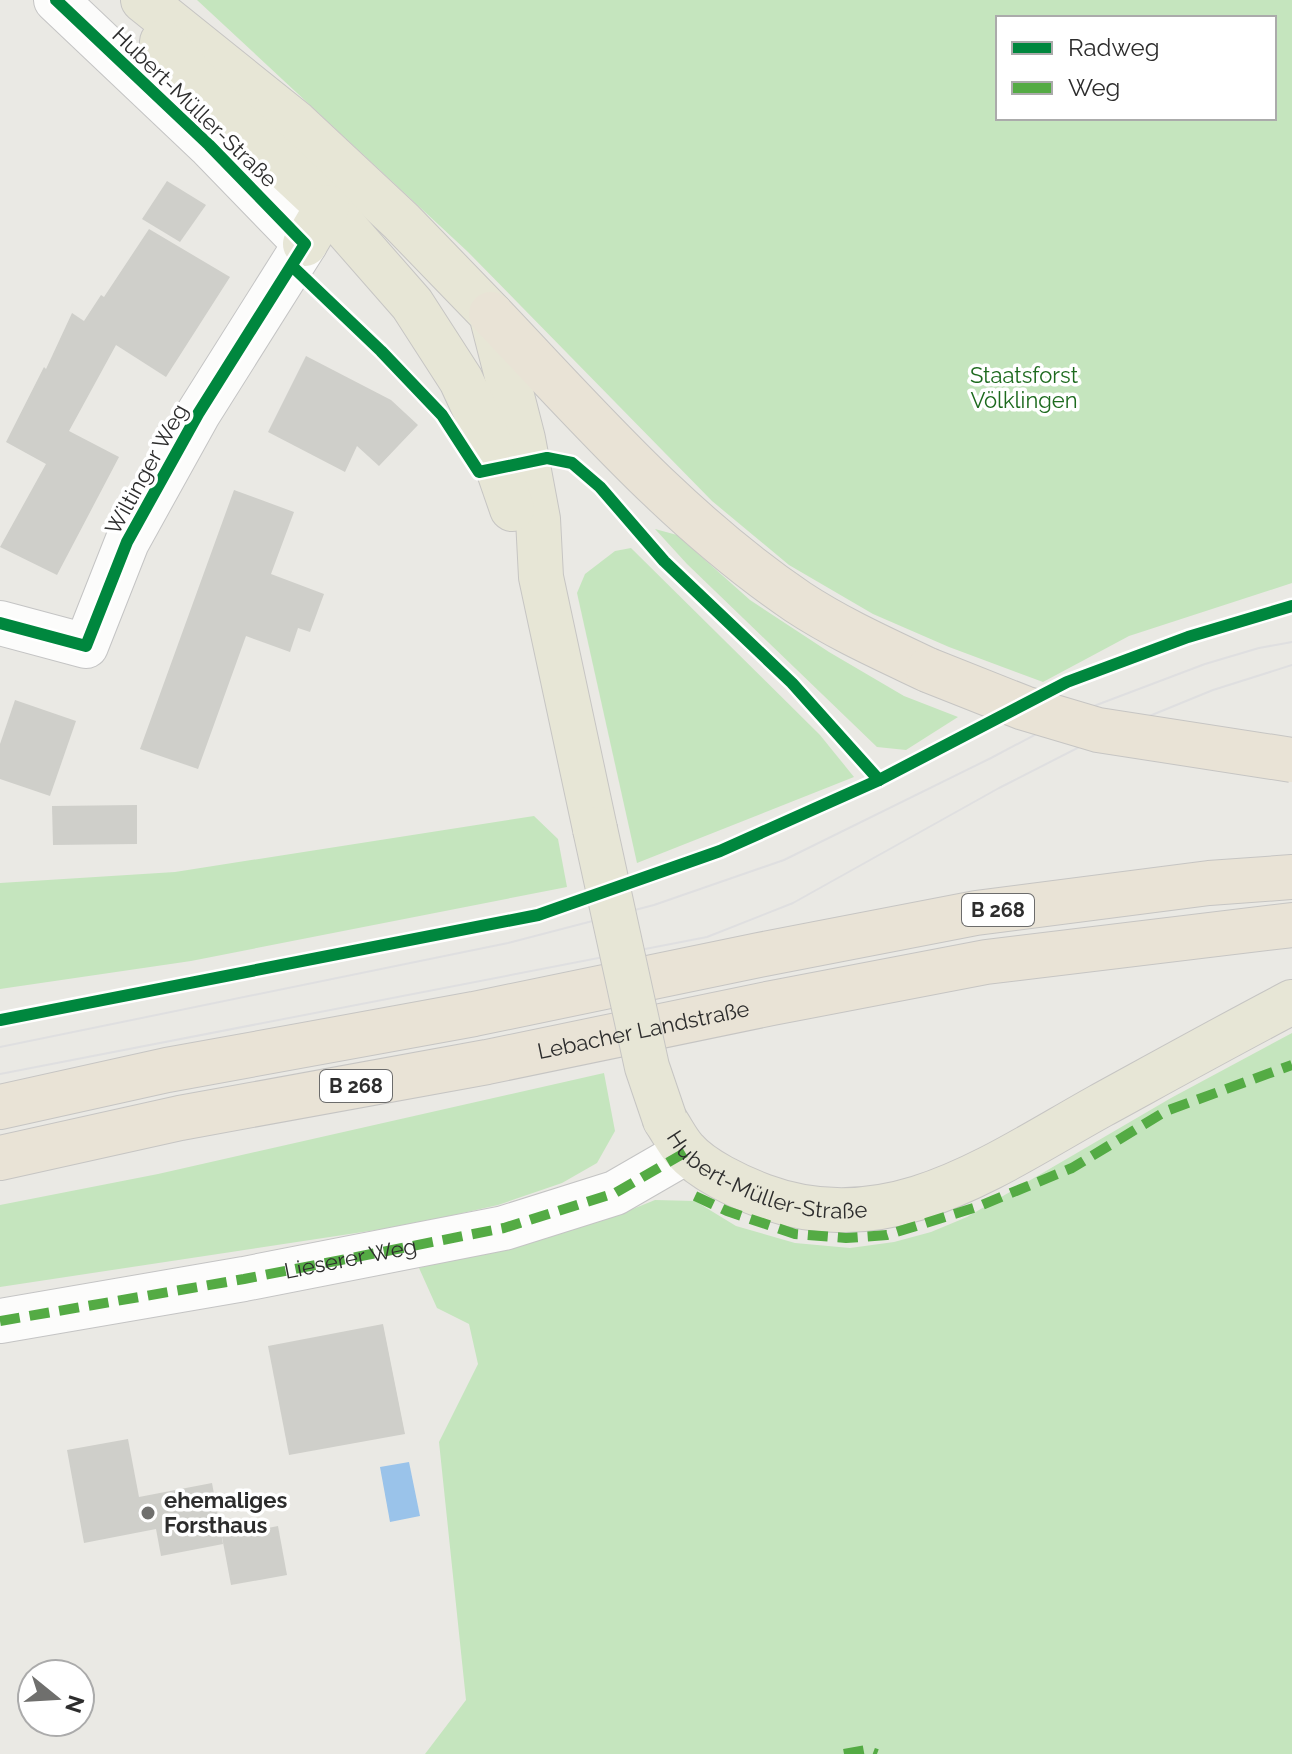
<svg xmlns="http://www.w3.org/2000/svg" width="1292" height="1754" font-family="Raleway,sans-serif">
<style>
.green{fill:#c5e5be;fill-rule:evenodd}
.water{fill:#9ac3ea}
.building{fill:#cfcfca}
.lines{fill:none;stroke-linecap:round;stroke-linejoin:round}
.minor-casing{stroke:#c4c4c4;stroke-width:46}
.major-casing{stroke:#c6c5c3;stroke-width:46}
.highway-casing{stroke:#c6c5c3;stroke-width:46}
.minor{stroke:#fcfcfb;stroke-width:44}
.major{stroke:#e7e6d6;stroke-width:44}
.highway{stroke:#e9e3d6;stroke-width:44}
.tram{stroke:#dfdfe0;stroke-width:2}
.major-bridge-casing{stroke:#c6c5c3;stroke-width:46;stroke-linecap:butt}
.highway-bridge-casing{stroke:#c6c5c3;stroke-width:46;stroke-linecap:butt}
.major-bridge{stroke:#e7e6d6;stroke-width:44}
.highway-bridge{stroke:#e9e3d6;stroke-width:44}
.quiet{stroke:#54ab44;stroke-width:10;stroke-dasharray:20 10;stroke-linecap:butt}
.cycleway-casing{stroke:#fff;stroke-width:17}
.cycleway{stroke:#00873e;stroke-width:12}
.poi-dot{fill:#6f6f6d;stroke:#fff;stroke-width:3}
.labels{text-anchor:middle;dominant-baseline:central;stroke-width:7;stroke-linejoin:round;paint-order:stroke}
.shield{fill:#fff;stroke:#6c6c6c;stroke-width:2}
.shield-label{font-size:20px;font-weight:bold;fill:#2d2d2d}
.street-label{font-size:22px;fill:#2d2d2d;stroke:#fff}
.park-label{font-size:22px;fill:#1d6a1e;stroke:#fff}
.poi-label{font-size:22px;font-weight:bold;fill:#2d2d2d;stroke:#fff;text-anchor:start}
</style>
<rect width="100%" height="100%" fill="#eae9e4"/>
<g class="green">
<path d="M197 0H1292V583L1129 636 1043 682 949 647 873 614 789 565 712 501 468 252ZM1274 18V118H998V18Z"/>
<path d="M655 529 677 535 750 600 829 652 904 696 958 717 906 750 877 747 687 564Z"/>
<path d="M631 548 820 735 854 777 637 863 577 593 585 574 615 551Z"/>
<path d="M534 816 558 839 567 887 191 961 0 989V883L175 872Z"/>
<path d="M1292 1033V1754H425L466 1700 439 1442 478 1364 469 1324 437 1308 419 1268 618 1215 655 1200 695 1201 736 1226 795 1243 850 1248 894 1242 931 1232 967 1217 1171 1098Z"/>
<path d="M604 1073 615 1131 597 1163 562 1183 498 1205 409 1225 0 1287V1205L158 1174Z"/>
</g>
<path class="water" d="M409 1462 420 1516 390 1522 380 1467Z"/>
<g class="building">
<path d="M167 181 206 205 180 242 142 219Z"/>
<path d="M149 229 230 277 166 377 116 345 69 431 119 457 57 575 0 547 46 464 6 442 44 367 46 369 72 313 84 321 101 295 104 297Z"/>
<path d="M306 356 391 400 418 425 379 466 357 446 345 472 268 432Z"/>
<path d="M234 490 294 512 271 574 324 594 310 632 298 628 290 652 246 636 198 769 140 749Z"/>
<path d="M15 700 76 721 50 796 0 779V744Z"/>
<path d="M137 805V844L53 845 52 806Z"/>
<path d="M383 1324 405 1434 289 1455 268 1346Z"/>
<path d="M128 1439 139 1497 212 1483 223 1544 161 1556 156 1529 84 1543 67 1450Z"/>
<path d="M278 1526 287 1575 231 1585 222 1537Z"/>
</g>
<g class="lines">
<g class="minor-casing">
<g id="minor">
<path d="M0 623 86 646 127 542 198 414 305 244 209 145 56 0"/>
<path id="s1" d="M0 1321 244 1279 504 1228 615 1193 686 1152"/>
</g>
</g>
<g class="major-casing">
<g id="major">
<path d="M143 0 296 123 401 221 491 314 523 439 538 519 541 577 595 829"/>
<path d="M162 42 213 100 327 207 412 304 461 380 486 434 512 509"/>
<path d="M305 244 327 207"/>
<path id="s2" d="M665 1120C672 1130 677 1141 685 1150 702 1170 739 1187 763 1196 889 1243 994 1165 1100 1106 1164 1071 1227 1036 1292 1002"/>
</g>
</g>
<g class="highway-casing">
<g id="highway">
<path d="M491 314C588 416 680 522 798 602 839 629 884 649 928 670"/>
<path d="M0 1107 167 1070 474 1014 759 955 976 913 1209 883 1292 877"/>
<path id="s3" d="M0 1158 180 1118 487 1062 772 1003 986 962 1292 925"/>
</g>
</g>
<use href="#minor" class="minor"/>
<use href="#major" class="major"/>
<use href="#highway" class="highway"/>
<g class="tram">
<path d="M0 1047 508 943 654 905 784 860 991 758 1078 712 1205 664 1259 648 1292 642"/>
<path d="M0 1074 707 937 793 903 999 788 1103 735 1213 690 1292 665"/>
</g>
<g class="major-bridge-casing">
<path id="major-bridge" d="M595 829 647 1067 665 1120"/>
</g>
<g class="highway-bridge-casing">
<path id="highway-bridge" d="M928 670 1024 708 1098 730 1292 760"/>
</g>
<use href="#major-bridge" class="major-bridge"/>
<use href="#highway-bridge" class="highway-bridge"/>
<g class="quiet">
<path d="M695 1196 727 1211 795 1234 846 1238 887 1235 977 1207 1072 1168 1166 1111 1292 1065"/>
<path d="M0 1321 244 1279 504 1228 615 1193 686 1152"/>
<path d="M844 1754 866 1750 877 1754"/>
</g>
<g class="cycleway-casing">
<g id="cycleway">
<path d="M292 266 381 351 442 415 479 472 547 458 572 463 600 487 664 561 792 683 879 780"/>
<path d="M0 623 86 646 127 542 198 414 305 244 209 145 56 0"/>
<path d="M0 1020 538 915 720 851 879 780 1067 682 1188 637 1292 606"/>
</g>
</g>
<use href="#cycleway" class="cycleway"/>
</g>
<circle class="poi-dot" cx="148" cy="1513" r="8"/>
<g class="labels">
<g class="shield">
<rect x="962" y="894" width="72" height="32" rx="6"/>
<rect x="320" y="1070" width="72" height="32" rx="6"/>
</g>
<g class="shield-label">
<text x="998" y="910">B 268</text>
<text x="356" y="1086">B 268</text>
</g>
<g class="street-label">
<text transform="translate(195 107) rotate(44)">Hubert-Müller-Straße</text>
<text transform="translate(146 469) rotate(-61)">Wiltinger Weg</text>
<text stroke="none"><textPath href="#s3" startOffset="656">Lebacher Landstraße</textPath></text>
<text stroke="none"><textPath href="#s2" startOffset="124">Hubert-Müller-Straße</textPath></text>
<text stroke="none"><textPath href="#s1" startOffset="356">Lieserer Weg</textPath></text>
</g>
<g class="park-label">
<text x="1024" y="375">Staatsforst<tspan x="1024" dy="25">Völklingen</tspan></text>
</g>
<g class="poi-label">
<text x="164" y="1500">ehemaliges<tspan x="164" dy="25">Forsthaus</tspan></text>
</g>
</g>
<rect x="996" y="16" width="280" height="104" fill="#ffffff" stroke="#ababab" stroke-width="2"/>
<rect x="1012" y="42" width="40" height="12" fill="#00873e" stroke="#ababab" stroke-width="2"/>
<text x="1068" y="56" font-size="24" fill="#2d2d2d">Radweg</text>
<rect x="1012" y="82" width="40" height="12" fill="#54ab44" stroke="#ababab" stroke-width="2"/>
<text x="1068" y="96" font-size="24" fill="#2d2d2d">Weg</text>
<g transform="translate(56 1698) rotate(108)"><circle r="38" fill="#ffffff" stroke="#ababab" stroke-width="2"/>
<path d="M0-6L14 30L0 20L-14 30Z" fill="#6f6f6d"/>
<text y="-12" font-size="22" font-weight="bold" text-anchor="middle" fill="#2d2d2d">N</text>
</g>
</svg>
